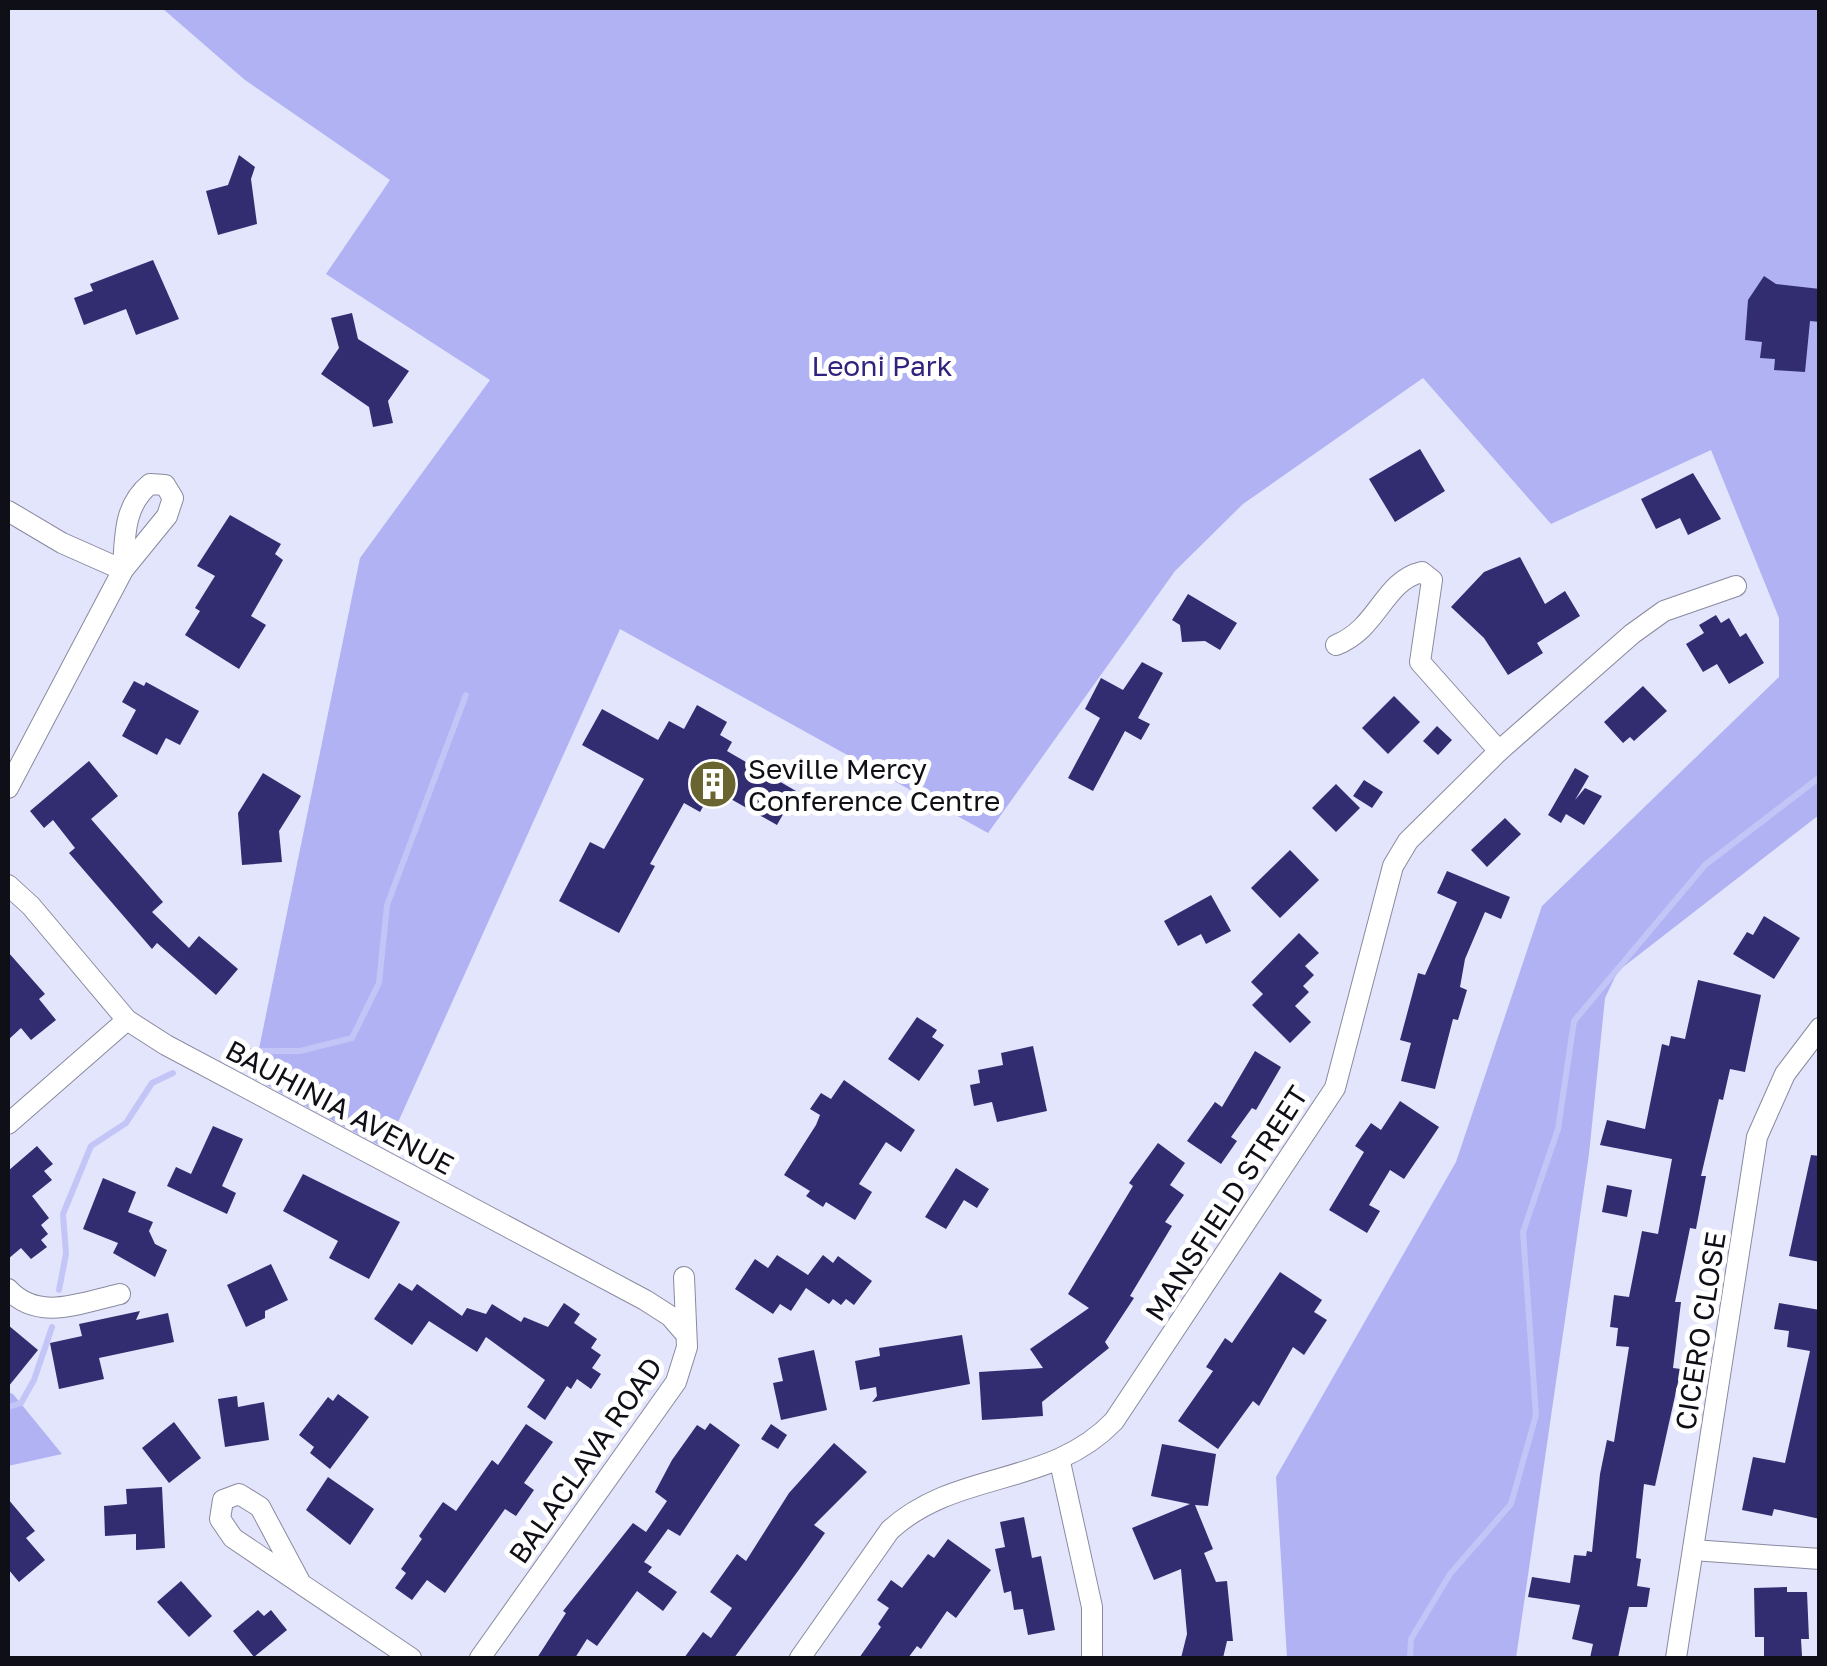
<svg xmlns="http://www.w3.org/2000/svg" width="1827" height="1666" font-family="'Golos Text',sans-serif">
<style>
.forest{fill:#b0b2f3}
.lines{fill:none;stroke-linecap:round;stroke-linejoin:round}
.stream{stroke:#c2c5f6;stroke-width:6}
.building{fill:#322c71}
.minor-casing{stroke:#898a9f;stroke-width:22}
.minor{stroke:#fff;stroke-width:20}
.labels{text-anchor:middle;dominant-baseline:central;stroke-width:10;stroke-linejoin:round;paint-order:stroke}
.park-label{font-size:28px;fill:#31237d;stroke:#fff}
.poi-label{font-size:28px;fill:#0f0f17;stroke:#fff;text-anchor:start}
.street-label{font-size:28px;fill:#0f0f17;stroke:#fff}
</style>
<rect width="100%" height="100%" fill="#e3e5fc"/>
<g class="forest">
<path d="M162 8H1819V815L1618 971 1605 998 1589 1154 1516 1658H1287L1276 1477 1456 1162 1542 906 1779 677V618L1711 450 1551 524 1423 378 1243 504 1175 571 988 833 620 629 386 1149 253 1078 360 558 490 380 326 274 390 180 245 80Z"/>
<path d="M8 1392 13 1394 62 1454 8 1466Z"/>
</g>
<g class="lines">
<g class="stream">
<path d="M236 1051H300L352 1038 379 983 387 905 466 695"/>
<path d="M59 1290 66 1254 63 1214 91 1146 126 1123 152 1083 173 1073"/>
<path d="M8 1407 21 1403 34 1380 52 1327"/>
<path d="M1410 1658 1411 1639 1450 1574 1511 1504 1536 1415 1523 1232 1558 1129 1574 1021 1705 865 1820 777"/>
</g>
</g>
<g class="building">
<path d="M239 155 255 167 251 179 257 224 218 235 206 191 228 185Z"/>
<path d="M153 260 179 319 136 335 126 309 84 325 74 298 93 291 90 284Z"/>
<path d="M1764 276 1776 284 1820 289V322L1810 321 1805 372 1774 370 1775 359 1760 358 1762 342 1745 340 1748 300Z"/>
<path d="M352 313 358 339 409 371 388 401 393 423 373 427 369 407 321 374 339 348 331 318Z"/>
<path d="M1420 449 1445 491 1395 522 1369 479Z"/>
<path d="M1693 473 1721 519 1688 535 1680 518 1656 529 1641 499Z"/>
<path d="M230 515 281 544 275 554 283 560 251 616 266 625 239 669 185 635 200 611 195 608 215 576 197 566Z"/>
<path d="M1520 557 1545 604 1565 591 1580 616 1537 643 1543 653 1508 675 1484 638 1451 607 1484 572Z"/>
<path d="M1188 594 1237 623 1220 650 1205 641 1182 642 1180 625 1172 620Z"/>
<path d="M1716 615 1721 623 1729 618 1740 637 1746 633 1764 663 1729 684 1717 664 1703 672 1686 644 1704 633 1699 625Z"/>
<path d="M1142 662 1163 673 1138 718 1150 724 1141 740 1125 731 1093 791 1068 778 1100 718 1085 709 1101 678 1123 690Z"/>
<path d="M134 681 144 686 146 682 199 711 180 745 166 738 157 755 122 736 136 710 122 702Z"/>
<path d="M1643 686 1667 711 1634 741 1630 737 1623 743 1604 722Z"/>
<path d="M1394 696 1420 722 1388 754 1362 728Z"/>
<path d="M697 705 727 722 720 735 732 742 727 751 796 791 777 825 713 789 700 812 684 803 650 864 655 866 619 933 559 901 590 842 604 849 644 779 582 745 602 709 658 740 669 721 684 729Z"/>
<path d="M1437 726 1452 740 1438 755 1423 741Z"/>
<path d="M89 761 118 796 91 819 163 902 152 912 189 948 199 936 238 969 216 995 157 943 152 949 69 853 75 848 53 820 44 828 30 811Z"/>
<path d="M1575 768 1589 776 1575 800 1585 788 1602 796 1584 825 1566 814 1561 823 1548 815Z"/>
<path d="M263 773 301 796 279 831 282 862 242 865 238 813Z"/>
<path d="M1364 780 1383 792 1372 808 1353 796Z"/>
<path d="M1336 784 1360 808 1336 832 1312 808Z"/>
<path d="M1505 818 1521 834 1487 867 1471 850Z"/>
<path d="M1290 850 1319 880 1280 918 1251 888Z"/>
<path d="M1447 871 1510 897 1501 919 1485 912 1465 959 1460 987 1467 990 1458 1020 1453 1019 1435 1089 1401 1081 1411 1043 1400 1040 1418 973 1425 975 1457 902 1437 893Z"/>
<path d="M1211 895 1231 931 1206 944 1201 934 1178 946 1164 921Z"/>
<path d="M1764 916 1800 938 1774 979 1733 954 1747 932 1753 935Z"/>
<path d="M1299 933 1319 953 1305 966 1314 975 1303 986 1309 992 1295 1006 1311 1022 1290 1043 1252 1005 1263 994 1251 982Z"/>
<path d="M8 952 45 994 39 999 56 1020 31 1040 21 1028 8 1040Z"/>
<path d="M1698 980 1761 995 1745 1072 1730 1069 1723 1100 1719 1099 1701 1176H1706L1696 1229 1690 1228 1675 1302H1681L1673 1368 1681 1369 1655 1486 1644 1484 1636 1558 1641 1559 1637 1586 1650 1588 1647 1607H1629L1618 1658H1590L1593 1644 1572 1639 1580 1605 1528 1597 1532 1577 1570 1583 1574 1555 1586 1556 1587 1551 1592 1552 1600 1474 1607 1440 1614 1442 1629 1347 1616 1346 1618 1328 1610 1327 1614 1295 1629 1297 1642 1231 1658 1234 1672 1159 1600 1145 1607 1120 1645 1129 1662 1044 1669 1046 1671 1036 1685 1039Z"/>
<path d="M917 1017 937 1030 932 1037 944 1045 919 1081 888 1059Z"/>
<path d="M1033 1046 1047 1111 997 1122 992 1102 974 1106 970 1085 980 1083 978 1070 1003 1065 1001 1053Z"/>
<path d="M1255 1051 1281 1067 1256 1110 1252 1108 1231 1137 1237 1141 1221 1164 1187 1141 1215 1102 1222 1107Z"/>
<path d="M844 1080 915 1130 901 1152 886 1142 859 1184 872 1192 855 1220 826 1202 823 1207 806 1196 810 1191 784 1175 816 1125 820 1115 810 1109 821 1093 831 1099Z"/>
<path d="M1400 1101 1439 1127 1404 1179 1390 1170 1369 1205 1380 1211 1367 1233 1329 1210 1364 1152 1355 1146 1371 1123 1381 1130Z"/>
<path d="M213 1126 243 1139 222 1186 236 1193 227 1214 167 1186 176 1167 191 1174Z"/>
<path d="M1158 1143 1185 1163 1170 1185 1184 1195 1165 1222 1172 1226 1130 1296 1134 1298 1105 1342 1109 1348 1042 1402 1043 1416 982 1420 979 1372 1043 1368 1030 1349 1089 1308 1068 1294 1133 1186 1129 1183Z"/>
<path d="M37 1146 53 1164 44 1171 52 1180 32 1196 49 1218 41 1225 48 1234 41 1240 47 1247 31 1259 21 1248 8 1259V1171Z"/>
<path d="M1811 1155 1820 1156V1262L1789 1256Z"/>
<path d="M956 1168 989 1189 977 1208 964 1200 946 1229 925 1217Z"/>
<path d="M303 1174 400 1222 369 1279 329 1258 338 1241 283 1211Z"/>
<path d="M103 1178 136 1192 128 1212 153 1222 149 1231 155 1244 167 1250 155 1277 113 1253 118 1243 83 1229Z"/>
<path d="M1607 1185 1632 1190 1627 1217 1602 1212Z"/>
<path d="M777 1255 808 1275 823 1255 833 1263 838 1256 872 1281 854 1305 846 1299 841 1305 833 1299 829 1304 806 1288 791 1311 780 1304 773 1314 735 1289 755 1259 768 1268Z"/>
<path d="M271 1264 288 1300 265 1311V1318L246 1327 227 1285Z"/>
<path d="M1280 1272 1322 1300 1314 1312 1327 1320 1304 1355 1293 1347 1259 1406 1253 1401 1218 1449 1178 1421 1213 1371 1206 1367 1225 1338 1232 1343Z"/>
<path d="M399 1283 412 1291 417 1284 462 1316 467 1308 486 1314 492 1304 521 1322 524 1317 548 1327 564 1303 580 1314 574 1323 597 1339 591 1348 601 1355 592 1368 601 1374 591 1389 577 1379 571 1389 567 1386 545 1420 527 1407 545 1380 486 1337 477 1352 429 1321 412 1345 374 1319Z"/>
<path d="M1779 1303 1820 1310V1519L1774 1509 1772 1516 1742 1510 1753 1457 1785 1463 1810 1351 1787 1347 1789 1331 1774 1329Z"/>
<path d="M140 1311 136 1320 168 1313 174 1342 99 1358 104 1379 59 1389 50 1343 82 1336 79 1324Z"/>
<path d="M8 1325 38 1350 8 1387Z"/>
<path d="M962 1335 970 1384 872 1402 877 1396 876 1387 860 1390 855 1361 880 1356 879 1348Z"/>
<path d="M814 1350 827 1410 781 1420 773 1383 783 1381 778 1358Z"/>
<path d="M338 1394 369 1417 330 1469 310 1453 314 1447 299 1435 328 1397 333 1401Z"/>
<path d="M237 1396 238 1407 264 1402 269 1440 225 1447 218 1399Z"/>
<path d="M174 1422 201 1458 169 1483 142 1448Z"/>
<path d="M710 1423 740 1445 680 1536 668 1529 644 1562 652 1567 648 1572 677 1592 663 1611 637 1591 597 1646 587 1639 575 1658H537L566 1613 563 1611 633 1523 646 1532 667 1501 655 1492 672 1460 697 1425 705 1430Z"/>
<path d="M526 1424 553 1442 524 1483 534 1490 516 1516 505 1509 445 1593 427 1580 412 1600 395 1588 406 1573 401 1569 422 1539 419 1536 443 1502 456 1511 492 1460 498 1465Z"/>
<path d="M771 1424 787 1435 778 1449 761 1439Z"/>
<path d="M834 1443 867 1472 814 1525 825 1533 798 1571 734 1658H684L703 1632 711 1638 732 1608 710 1592 737 1554 746 1561 789 1493Z"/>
<path d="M1162 1444 1216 1454 1208 1506 1195 1505 1213 1549 1204 1553 1216 1582 1227 1581 1233 1641H1227L1223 1658H1181L1187 1634 1181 1569 1154 1580 1132 1528 1190 1504 1151 1496Z"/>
<path d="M328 1477 374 1509 350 1545 306 1510Z"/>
<path d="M162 1487 165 1548 136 1550V1534L105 1536 104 1506 127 1504 126 1489Z"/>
<path d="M8 1499 35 1531 26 1538 45 1560 19 1582 8 1569Z"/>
<path d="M1024 1517 1032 1558 1041 1556 1055 1630 1028 1635 1023 1609 1014 1610 1011 1591 1004 1593 995 1549 1005 1547 1000 1522Z"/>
<path d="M948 1539 991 1570 956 1618 947 1611 921 1649 917 1646 908 1658H859L881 1627 878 1624 889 1608 877 1600 891 1580 902 1588 928 1554 934 1558Z"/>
<path d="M181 1581 212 1616 189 1637 157 1602Z"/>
<path d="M1787 1587V1592H1807L1809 1639H1801L1802 1656 1764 1657V1637H1755L1754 1588Z"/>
<path d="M258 1610 264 1616 271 1610 287 1630 254 1657 233 1631Z"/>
</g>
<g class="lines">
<g class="minor-casing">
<g id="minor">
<path d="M8 511 62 543 123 570"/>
<path d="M1336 645C1379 628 1383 581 1422 572L1432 580 1420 662 1499 751"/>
<path d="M8 788 123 570 167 516 173 498 165 485 150 484C123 506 125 538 123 570"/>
<path d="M8 885 31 906 127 1020 166 1045 645 1300 670 1316 683 1331"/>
<path d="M8 1124 127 1020"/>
<path d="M8 1289C38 1322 80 1303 120 1294"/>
<path d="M1060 1462 1092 1607V1658"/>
<path d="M1693 1550 1820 1559"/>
<path d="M299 1580 260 1507 239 1494 223 1500 220 1519 233 1538 411 1658"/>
<path d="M480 1658 676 1382 687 1347 684 1277"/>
<path d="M800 1658 890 1530C957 1469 1050 1488 1114 1421L1335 1088 1393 866 1408 841 1499 751 1632 634 1664 611 1736 586"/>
<path d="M1676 1658 1757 1137 1785 1074 1820 1028"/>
</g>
</g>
<use href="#minor" class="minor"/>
</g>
<defs>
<g id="building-disc" transform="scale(2.5)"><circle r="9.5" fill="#6a6430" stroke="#fff"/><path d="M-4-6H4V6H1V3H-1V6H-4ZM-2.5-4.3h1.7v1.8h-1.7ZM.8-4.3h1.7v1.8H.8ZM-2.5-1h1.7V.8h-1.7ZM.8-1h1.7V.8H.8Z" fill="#fff"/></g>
</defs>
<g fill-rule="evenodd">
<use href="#building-disc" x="713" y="784"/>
</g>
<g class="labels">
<g class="park-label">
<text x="882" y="365">Leoni Park</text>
</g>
<g class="poi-label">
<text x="748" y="768">Seville Mercy<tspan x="748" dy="32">Conference Centre</tspan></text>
</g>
<g class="street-label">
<text transform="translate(340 1107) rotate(28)">BAUHINIA AVENUE</text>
<text transform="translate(1226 1203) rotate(-57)">MANSFIELD STREET</text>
<text transform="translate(1700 1331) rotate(-81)">CICERO CLOSE</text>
<text transform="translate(585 1460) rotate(-55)">BALACLAVA ROAD</text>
</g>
</g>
<rect width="1827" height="1666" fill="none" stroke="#0f0f17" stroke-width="20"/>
</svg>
